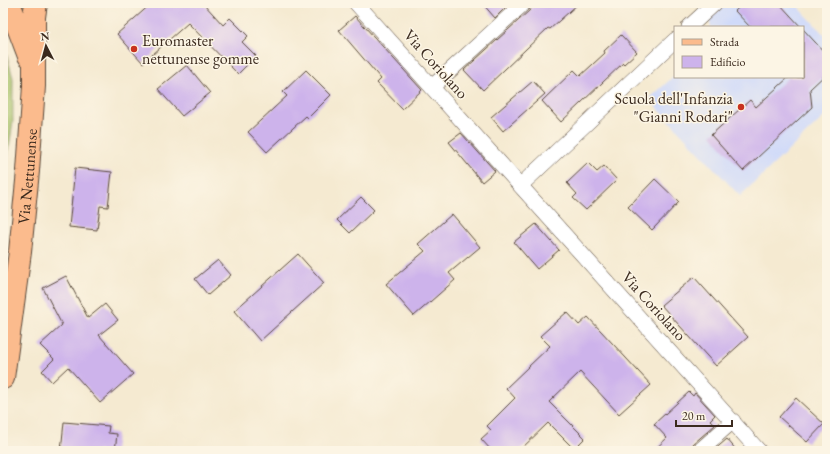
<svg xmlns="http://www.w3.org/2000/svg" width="830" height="454" font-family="'EB Garamond',serif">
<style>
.built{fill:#d0daf9}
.green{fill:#a7c269;stroke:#717644}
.building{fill:#cdb3eb}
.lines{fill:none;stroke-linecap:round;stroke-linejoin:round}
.minor-casing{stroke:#574739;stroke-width:16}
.primary-casing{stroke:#574739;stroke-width:24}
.minor{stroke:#fff;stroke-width:15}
.primary{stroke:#fbbb8d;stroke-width:22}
.poi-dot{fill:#c8321e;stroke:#fcf5e5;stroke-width:1.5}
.labels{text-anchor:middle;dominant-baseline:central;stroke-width:3;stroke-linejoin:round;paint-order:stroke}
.poi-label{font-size:16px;fill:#3b2a1e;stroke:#fcf5e5;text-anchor:start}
.street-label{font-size:16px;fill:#3b2a1e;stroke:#fcf5e5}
</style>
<rect width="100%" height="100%" fill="#fcf5e5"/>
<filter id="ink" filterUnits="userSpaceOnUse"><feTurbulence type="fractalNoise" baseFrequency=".025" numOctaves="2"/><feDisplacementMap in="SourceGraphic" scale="8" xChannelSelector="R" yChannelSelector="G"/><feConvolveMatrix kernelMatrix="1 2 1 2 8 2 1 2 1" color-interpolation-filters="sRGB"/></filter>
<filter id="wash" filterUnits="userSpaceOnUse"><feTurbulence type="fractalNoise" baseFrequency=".012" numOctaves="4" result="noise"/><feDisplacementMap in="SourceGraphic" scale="16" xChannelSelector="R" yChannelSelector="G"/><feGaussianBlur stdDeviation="0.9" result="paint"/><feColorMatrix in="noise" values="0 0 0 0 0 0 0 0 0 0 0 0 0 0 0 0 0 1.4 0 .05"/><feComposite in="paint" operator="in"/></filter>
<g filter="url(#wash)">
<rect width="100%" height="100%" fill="#f5ead1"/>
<path class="built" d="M727 3H795L827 38V89L824 92 826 115 740 196 649 99 675 75V77H803V27H711L709 19Z"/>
<path class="green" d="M3 42 13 78V121L3 187Z"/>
<g id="blocks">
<g class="building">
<path d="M152 3H203L223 25 230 18 248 36 242 42 256 56 238 74 188 23 143 63 117 34Z"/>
<path d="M482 3H507L508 5 495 18Z"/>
<path d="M535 3H579L550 29 548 28 483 90 464 70 530 10Z"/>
<path d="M744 3H779L801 27H750L735 11Z"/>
<path d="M355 16 422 90 402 109 377 83 381 79 339 30Z"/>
<path d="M803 29 827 55V73L810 89 812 107 743 171 711 135 750 100 756 107 789 77H803Z"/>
<path d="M621 35 637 52 624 64 623 63 561 122 542 101 574 70 580 76 605 53 604 51Z"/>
<path d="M187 65 210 93 182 116 158 89Z"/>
<path d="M306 70 331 95 308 118 306 116 267 152 248 132 287 96 283 92Z"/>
<path d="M533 81 545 94 503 131 491 117Z"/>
<path d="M461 133 495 171 482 182 449 142Z"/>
<path d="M588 163 597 172 604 166 617 180 586 210 573 198 577 194 567 183Z"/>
<path d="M75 168 112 172 108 207 100 206 97 230 69 227Z"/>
<path d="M655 179 679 202 652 230 628 207Z"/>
<path d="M361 197 374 210 350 233 337 220Z"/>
<path d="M452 214 480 247 449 273 455 280 414 316 386 284 425 251 418 244Z"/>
<path d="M536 224 559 250 537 269 514 242Z"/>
<path d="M298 254 324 283 260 341 234 311Z"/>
<path d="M218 260 231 275 208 295 195 279Z"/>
<path d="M66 276 88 318 105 304 118 320 99 335 133 374 100 403 68 367 52 382 42 371 54 359 40 345 62 325 43 288Z"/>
<path d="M694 277 748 337 716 366 661 305Z"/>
<path d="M567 312 579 325 588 317 651 385 619 414 580 372 549 402 585 438 574 449 548 423 519 451H492L481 439 491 430 487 426 515 398 506 388 550 346 540 336Z"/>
<path d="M689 392 693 396 695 393 715 415 710 420 715 425 693 444 690 451H653L667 438 654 424Z"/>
<path d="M796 398 824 424 807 442 779 417Z"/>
<path d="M64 422 109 426 108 433 117 434 115 451H61Z"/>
<path d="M727 439 737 451H713Z"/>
</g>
</g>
</g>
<g filter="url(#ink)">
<use href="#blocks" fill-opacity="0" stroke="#574739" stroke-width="1"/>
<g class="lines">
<g class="minor-casing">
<g id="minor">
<path d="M356 3 759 451"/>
<path d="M689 27 715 3"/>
<path d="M432 87 524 3"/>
<path d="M521 185 675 40"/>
<path d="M699 451 733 421"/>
</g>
</g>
<g class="primary-casing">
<g id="primary">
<path d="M9 3 29 56"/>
<path id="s1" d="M3 378 20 252 28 171 34 86V17L36 3"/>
</g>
</g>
<use href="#minor" class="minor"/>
<use href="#primary" class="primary"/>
</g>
</g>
<g class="poi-dot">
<circle cx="134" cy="49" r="4"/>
<circle cx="741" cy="107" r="4"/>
</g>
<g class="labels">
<g class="poi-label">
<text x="142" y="40">Euromaster<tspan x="142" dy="18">nettunense gomme</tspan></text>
<text x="733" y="98" text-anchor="end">Scuola dell'Infanzia<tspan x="733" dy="18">"Gianni Rodari"</tspan></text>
</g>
<g class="street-label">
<text transform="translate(436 64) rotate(48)">Via Coriolano</text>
<text stroke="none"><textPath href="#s1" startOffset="203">Via Nettunense</textPath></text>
<text transform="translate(654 306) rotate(48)">Via Coriolano</text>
</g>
</g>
<rect width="830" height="454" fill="none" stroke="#fcf5e5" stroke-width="16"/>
<rect x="674" y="26" width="130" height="52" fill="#fcf5e5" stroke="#afa495"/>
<rect x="682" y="39" width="20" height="6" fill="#fbbb8d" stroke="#afa495"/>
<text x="710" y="46" font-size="12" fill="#3b2a1e">Strada</text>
<rect x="682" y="56" width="20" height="12" fill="#cdb3eb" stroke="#afa495"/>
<text x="710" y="66" font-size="12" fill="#3b2a1e">Edificio</text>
<g transform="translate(46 46) rotate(354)" stroke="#fcf5e5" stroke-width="3" paint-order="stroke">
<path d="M0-3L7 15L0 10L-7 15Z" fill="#3b2a1e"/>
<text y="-6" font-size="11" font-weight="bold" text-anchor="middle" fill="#3b2a1e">N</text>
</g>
<path d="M676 420v6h56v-6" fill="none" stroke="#3b2a1e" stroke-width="2"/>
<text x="682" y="420" font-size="12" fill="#3b2a1e" stroke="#fcf5e5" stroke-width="3" paint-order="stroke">20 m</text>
</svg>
